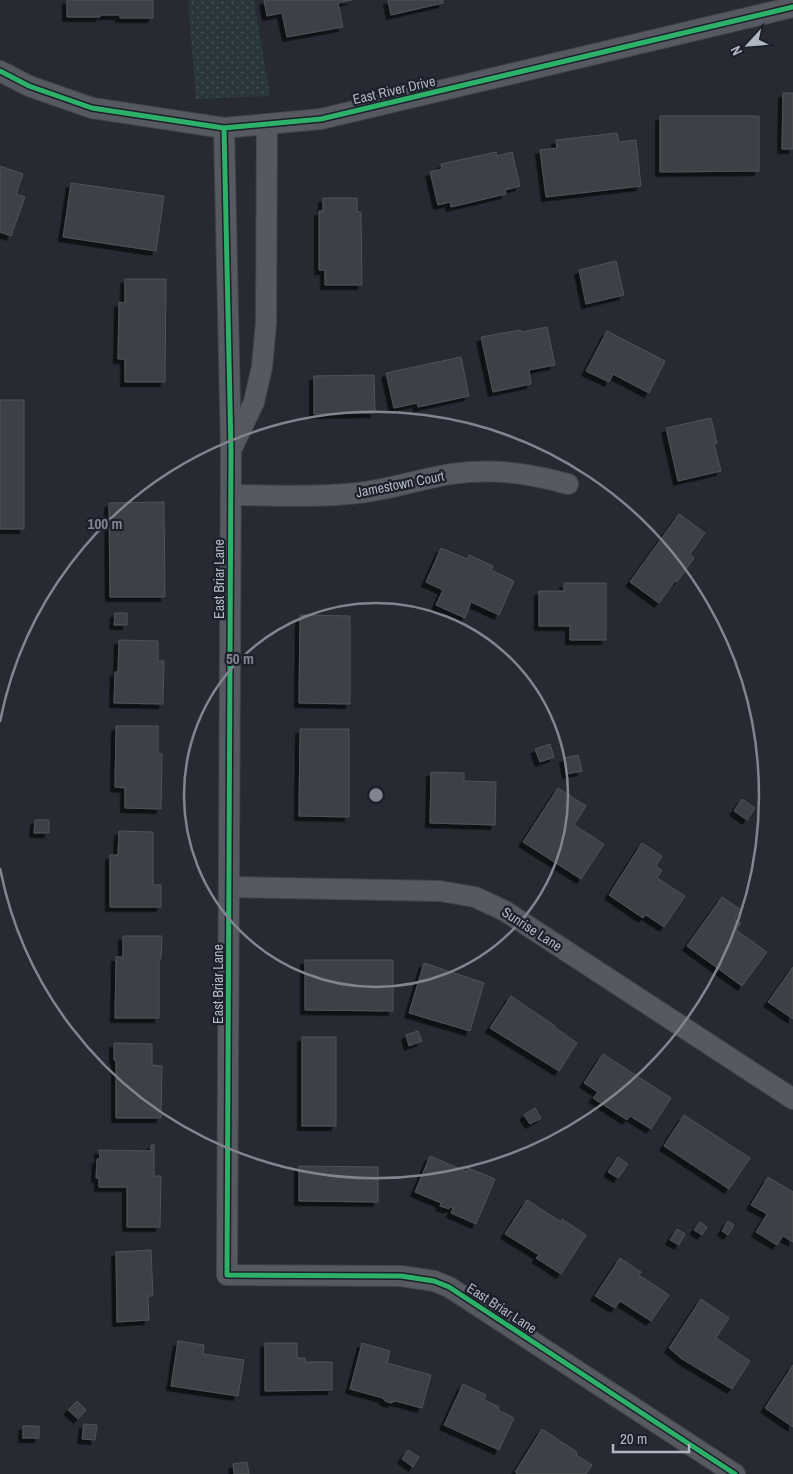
<svg xmlns="http://www.w3.org/2000/svg" width="793" height="1474" font-family="'Archivo Narrow',sans-serif">
<style>
.park{fill:url(#park-dots)}
.building{fill:#3e4046;stroke:#4f5259;filter:url(#shadow)}
.lines{fill:none;stroke-linecap:round;stroke-linejoin:round}
.street-casing{stroke:#42454b;stroke-width:22}
.street{stroke:#565960;stroke-width:20}
.cycleway-casing{stroke:#1c202b;stroke-width:8}
.cycleway{stroke:#2db169;stroke-width:5}
.ring{fill:none;stroke:#818590;stroke-width:2.5}
.labels{text-anchor:middle;dominant-baseline:central;stroke-width:4.5;stroke-linejoin:round;paint-order:stroke}
.street-label{font-size:14px;fill:#b1b6c3;stroke:#1c202b}
.centre{fill:#818590;stroke:#1c202b;stroke-width:2.5}
.ring-label{font-size:15px;text-anchor:middle;font-weight:bold;fill:#818590;stroke:#1c202b;stroke-width:4.5;stroke-linejoin:round;paint-order:stroke}
</style>
<defs>
<pattern id="park-dots" width="8" height="8" patternUnits="userSpaceOnUse" patternTransform="scale(1.25)"><rect width="8" height="8" fill="#29373a"/><path d="M2 2h.1M6 6h.1" fill="none" stroke="#465255" stroke-width="1.8" stroke-linecap="round"/></pattern>
<filter id="shadow"><feDropShadow dx="-4.5" dy="4.5" stdDeviation="0" flood-color="#0009"/></filter>
</defs>
<rect width="100%" height="100%" fill="#272a32"/>
<path class="park" d="M188 0H254L270 96 196 99Z"/>
<g class="building">
<path d="M67 0H153V18H120V15H100V17H67Z"/>
<path d="M264 0H352L338 3 343 27 287 37 282 13 267 16Z"/>
<path d="M388 0H443V3L391 15Z"/>
<path d="M783 93H793V149H782Z"/>
<path d="M660 116H759V171L660 172Z"/>
<path d="M617 133 619 142 636 140 641 186 546 197 540 150 557 148 556 140Z"/>
<path d="M496 152 497 156 512 152 520 186 505 190 506 194 451 207 450 202 438 205 430 172 442 169 441 164Z"/>
<path d="M0 166 23 174 16 194 25 197 11 236 0 232Z"/>
<path d="M71 183 164 196 156 251 63 237Z"/>
<path d="M323 198H357V212H361L362 285H325V270H319V211H323Z"/>
<path d="M616 261 624 295 586 304 579 270Z"/>
<path d="M125 279H166L165 382H125V359H118L119 302 125 303Z"/>
<path d="M547 327 555 365 529 370 531 384 493 392 481 337 520 330 521 332Z"/>
<path d="M607 331 665 361 649 393 613 374 609 382 586 371Z"/>
<path d="M461 357 469 396 418 407 417 403 394 408 386 373Z"/>
<path d="M374 375 375 413 314 414V376Z"/>
<rect x="0" y="400" width="24" height="129"/>
<path d="M711 418 717 443 714 444 721 471 678 481 666 428Z"/>
<path d="M164 502 165 597H110L109 503Z"/>
<path d="M679 514 705 533 690 554 694 558 677 582 675 581 659 603 630 582Z"/>
<path d="M441 548 467 559 469 555 493 566 491 570 514 581 499 615 471 602 465 618 436 605 443 590 426 582Z"/>
<path d="M564 583H606V640H570V626H539V591H564Z"/>
<path d="M115 613H127V625H114Z"/>
<path d="M300 615 350 616V704L299 703Z"/>
<path d="M119 640 158 641V661H164L163 704 114 703 115 672H118Z"/>
<path d="M116 726H158V754H162L161 809 125 808V788L115 787Z"/>
<path d="M300 729H349V817L299 816Z"/>
<path d="M550 744 554 757 540 762 535 749Z"/>
<path d="M578 755 582 771 567 774 564 758Z"/>
<path d="M431 772 464 773V781L496 782 495 825 430 823Z"/>
<path d="M558 788 586 806 574 825 604 844 581 879 523 842Z"/>
<path d="M742 799 755 808 747 820 734 811Z"/>
<path d="M35 820H49V833H34Z"/>
<path d="M119 831 153 832V885H161V907H110V855H118Z"/>
<path d="M642 843 662 856 656 866 662 870 657 878 685 896 664 927 646 915 643 918 609 895Z"/>
<path d="M722 897 741 910 735 919 741 923 736 930 767 952 742 986 687 946Z"/>
<path d="M123 936H162L161 959H159V1018H115L116 957H123Z"/>
<path d="M305 960H393V1011L305 1010Z"/>
<path d="M424 963 484 983 470 1031 409 1013Z"/>
<path d="M793 967V1019L768 1002Z"/>
<path d="M511 996 555 1026 554 1027 577 1043 559 1071 490 1028Z"/>
<path d="M418 1031 422 1041 409 1046 406 1035Z"/>
<rect x="302" y="1037" width="34" height="89"/>
<path d="M114 1043 152 1044V1065L162 1066 161 1118H116V1060H114Z"/>
<path d="M603 1054 671 1098 651 1129 630 1116 627 1120 593 1098 598 1092 584 1083Z"/>
<path d="M535 1108 541 1118 530 1124 524 1115Z"/>
<path d="M684 1115 750 1158 729 1189 664 1146Z"/>
<path d="M154 1144V1176H161L160 1227H127V1187H99V1178H96L97 1159H100L99 1150 151 1151V1145Z"/>
<path d="M430 1156 467 1172 468 1168 495 1179 476 1224 451 1213 453 1208 450 1207 449 1209 440 1206 441 1203 415 1192Z"/>
<path d="M618 1157 628 1164 618 1178 608 1172Z"/>
<path d="M299 1166 378 1167V1202L299 1201Z"/>
<path d="M768 1177 793 1192V1242L783 1236 777 1245 756 1232 767 1214 751 1205Z"/>
<path d="M527 1200 561 1222 562 1219 586 1235 561 1274 536 1258 539 1255 505 1234Z"/>
<path d="M728 1221 734 1225 728 1235 722 1231Z"/>
<path d="M700 1222 707 1227 702 1235 694 1230Z"/>
<path d="M677 1229 685 1234 679 1245 670 1240Z"/>
<path d="M151 1250 153 1296H148L149 1320 117 1322 116 1252Z"/>
<path d="M620 1258 641 1272 639 1275 669 1295 651 1321 620 1301 615 1308 595 1296Z"/>
<path d="M701 1299 729 1318 716 1338 750 1361 732 1389 682 1359 669 1348Z"/>
<path d="M178 1341 204 1345 203 1354 244 1360 238 1396 171 1386Z"/>
<path d="M265 1343H297V1358H305V1362H332V1390L265 1391Z"/>
<path d="M362 1343 390 1351 387 1363 431 1375 422 1408 395 1401 391 1403 385 1401 383 1398 350 1389Z"/>
<path d="M793 1365V1427L765 1408Z"/>
<path d="M463 1384 486 1395 484 1400 499 1407 498 1410 514 1418 499 1450 444 1425Z"/>
<path d="M77 1401 86 1410 78 1419 68 1410Z"/>
<path d="M84 1424 97 1425 95 1440 82 1439Z"/>
<rect x="23" y="1426" width="16" height="12"/>
<path d="M542 1429 577 1452 576 1455 592 1465 586 1474H518L515 1472Z"/>
<path d="M408 1450 419 1457 413 1467 402 1459Z"/>
<path d="M247 1462 249 1474H234L233 1464Z"/>
</g>
<g class="lines">
<g class="street-casing">
<g id="street">
<path d="M0 71 29 86 92 108 224 128 321 119 793 7"/>
<path d="M224 128 231 450 227 1275 401 1276 434 1281 449 1287 735 1474"/>
<path d="M233 446 254 402 262 367 266 323 267 124"/>
<path d="M231 495C273 495 316 498 357 493 389 490 419 479 451 474 492 468 528 473 568 484"/>
<path d="M230 887 440 891 475 897 505 911 793 1099"/>
</g>
</g>
<use href="#street" class="street"/>
<g class="cycleway-casing">
<g id="cycleway">
<path d="M0 71 29 86 92 108 224 128 321 119 793 7"/>
<path d="M224 128 231 450 227 1275 401 1276 434 1281 449 1287 735 1474"/>
</g>
</g>
<use href="#cycleway" class="cycleway"/>
</g>
<g class="ring">
<circle cx="376" cy="795" r="192"/>
<path d="M0 722A383 383 0 1 1 0 868"/>
</g>
<g class="labels">
<g class="street-label">
<text transform="translate(394 90) rotate(-13)">East River Drive</text>
<text transform="translate(400 484) rotate(-11)">Jamestown Court</text>
<text transform="translate(219 579) rotate(-90)">East Briar Lane</text>
<text transform="translate(532 929) rotate(33)">Sunrise Lane</text>
<text transform="translate(218 984) rotate(-90)">East Briar Lane</text>
<text transform="translate(502 1308) rotate(33)">East Briar Lane</text>
</g>
</g>
<circle cx="376" cy="795" r="8" class="centre"/>
<g class="ring-label">
<text x="105" y="529">100 m</text>
<text x="240" y="664">50 m</text>
</g>
<g transform="translate(748 45) rotate(244)" stroke="#1c202b" stroke-width="4" paint-order="stroke">
<path d="M0-4L9 19L0 12L-9 19Z" fill="#b1b6c3"/>
<text y="-8" font-size="14" font-weight="bold" text-anchor="middle" fill="#b1b6c3">N</text>
</g>
<path d="M613 1444v8h76v-8" fill="none" stroke="#b1b6c3" stroke-width="2.5"/>
<text x="620" y="1444" font-size="15" fill="#b1b6c3" stroke="#1c202b" stroke-width="4" paint-order="stroke">20 m</text>
</svg>
